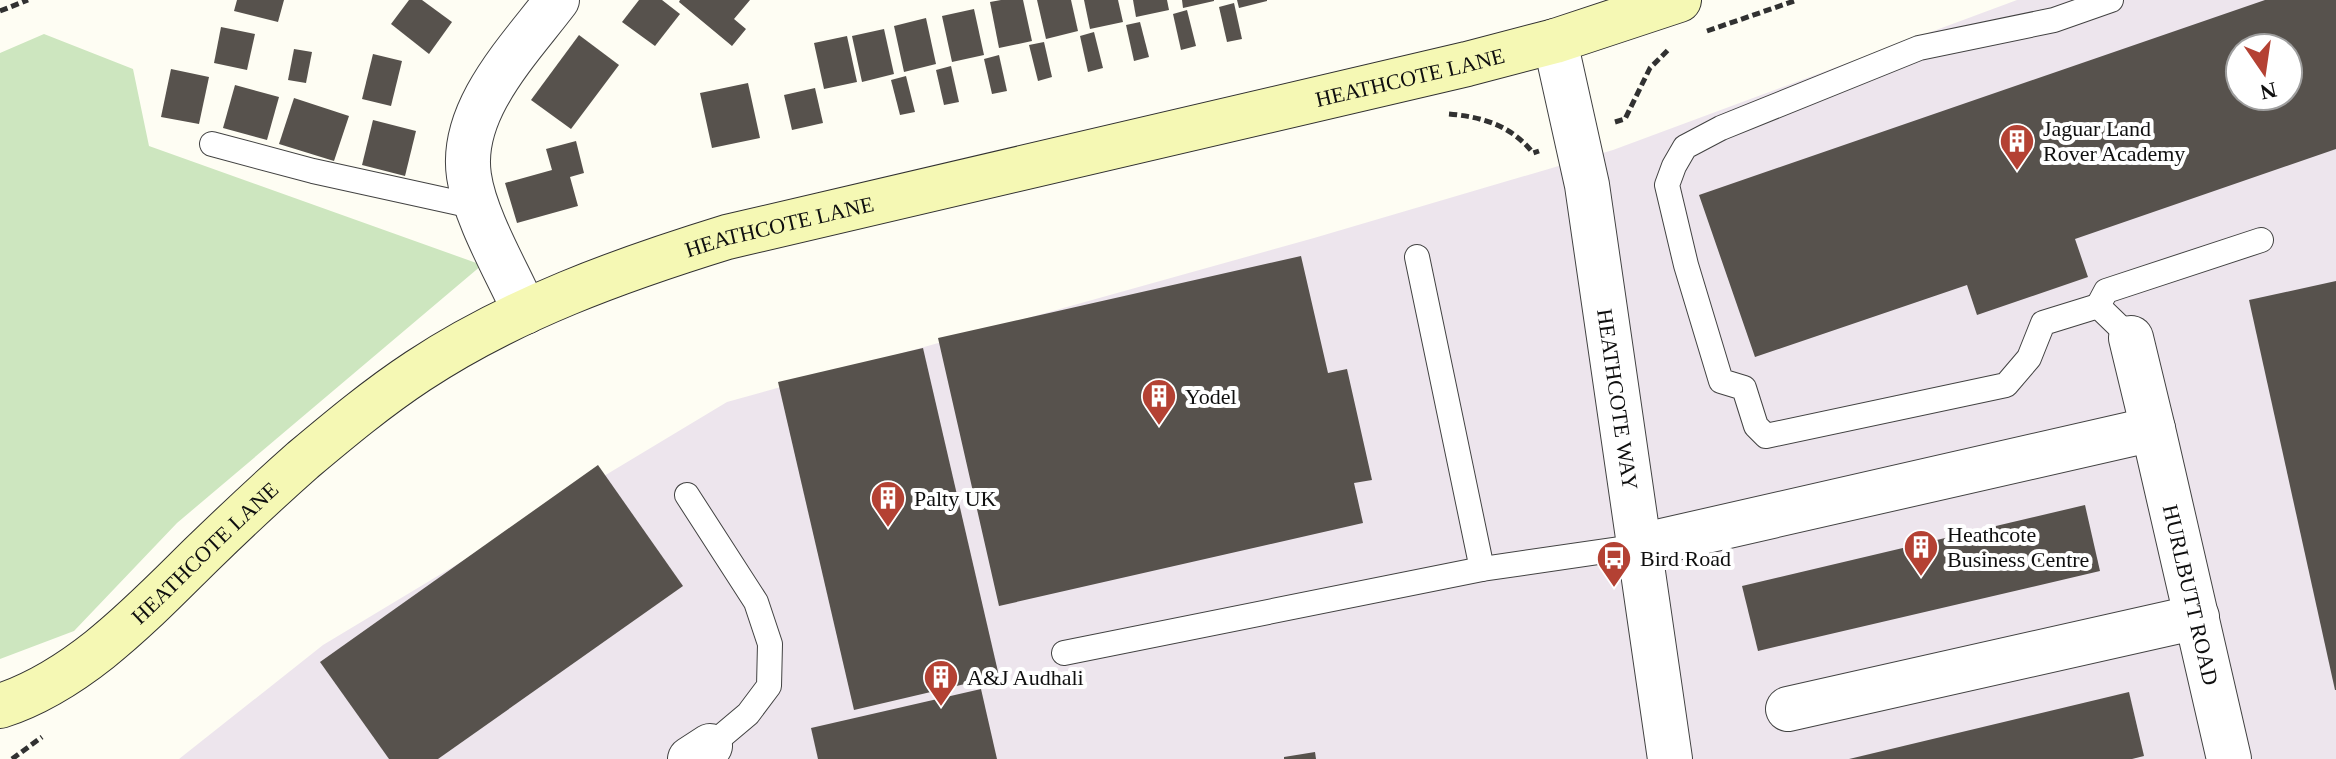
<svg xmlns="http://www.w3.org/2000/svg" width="2336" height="759" font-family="'Times New Roman',serif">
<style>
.industrial{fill:#ede5ed;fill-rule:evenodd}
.green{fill:#cde6bf}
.building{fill:#57524d;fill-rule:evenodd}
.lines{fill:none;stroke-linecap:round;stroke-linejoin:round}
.lane-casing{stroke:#424242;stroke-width:26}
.street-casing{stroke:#424242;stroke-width:46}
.secondary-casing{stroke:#313131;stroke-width:46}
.path{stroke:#313131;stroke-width:5;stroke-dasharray:8 4;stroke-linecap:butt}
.lane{stroke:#fff;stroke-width:24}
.street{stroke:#fff;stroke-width:44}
.secondary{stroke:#f5f8b4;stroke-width:44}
.labels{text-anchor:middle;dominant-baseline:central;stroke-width:8;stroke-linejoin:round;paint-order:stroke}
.street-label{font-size:22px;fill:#0f0f0f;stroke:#fff}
.poi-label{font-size:22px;fill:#0f0f0f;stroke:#fff;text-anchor:start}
</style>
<rect width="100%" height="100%" fill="#fefdf3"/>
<path class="industrial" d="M2017 0H2336V759H179L323 645 727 402 1314 238 1613 150ZM2240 48H2288V96H2240Z"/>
<path class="green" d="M44 34 133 69 149 146 482 265 177 523 74 631 0 659V53Z"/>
<g class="building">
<path d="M237 0H284L278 22 234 11Z"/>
<path d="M409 0H422L452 22 429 54 391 24Z"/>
<path d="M639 0H662L680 14 655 46 622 22Z"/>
<path d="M680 0H750L734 19 746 29 732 46 679 2Z"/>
<path d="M1001 0H1023L1032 41 999 48 990 2Z"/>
<path d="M1037 0H1071L1078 31 1046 39Z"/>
<path d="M1084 0H1118L1123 22 1090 29Z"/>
<path d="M1133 0H1167L1169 10 1136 17Z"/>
<path d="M1182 0H1214V1L1183 8Z"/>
<path d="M1237 0H1267V1L1239 8Z"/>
<path d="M2265 0H2336V149L2075 239 2088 277 1977 315 1967 285 1755 357 1699 195ZM2240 48H2288V96H2240Z"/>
<path d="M1234 3 1242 39 1227 42 1219 7Z"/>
<path d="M974 9 984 55 952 62 942 16Z"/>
<path d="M1187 10 1196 46 1181 50 1173 14Z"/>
<path d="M926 18 936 64 904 72 894 26Z"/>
<path d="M1140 22 1149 57 1134 61 1126 25Z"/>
<path d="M221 27 255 34 247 70 214 63Z"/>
<path d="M884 29 894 74 862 82 852 36Z"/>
<path d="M1094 32 1103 68 1088 72 1080 36Z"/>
<path d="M579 35 619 65 571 129 531 100Z"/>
<path d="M847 36 857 82 824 89 814 43Z"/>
<path d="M1044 42 1052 77 1038 81 1029 45Z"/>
<path d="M294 49 312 52 306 83 288 80Z"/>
<path d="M373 54 402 61 391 106 362 99Z"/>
<path d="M999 55 1007 91 992 94 984 59Z"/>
<path d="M951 66 959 102 944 105 936 70Z"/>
<path d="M171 69 209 77 199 124 161 117Z"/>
<path d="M906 76 915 112 900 115 891 80Z"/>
<path d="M748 83 760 138 712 148 700 93Z"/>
<path d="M235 85 279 97 267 140 223 128Z"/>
<path d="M815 88 823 123 792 130 784 95Z"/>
<path d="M294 98 349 116 334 161 279 144Z"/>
<path d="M373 120 416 131 405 176 362 165Z"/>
<path d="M576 141 584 173 570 177 578 206 517 223 505 183 552 170 546 149Z"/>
<path d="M1301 256 1328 373 1347 369 1372 480 1354 483 1363 523 999 606 938 338Z"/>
<path d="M2336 281V690H2335L2249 300Z"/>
<path d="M923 348 999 676 854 710 778 382Z"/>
<path d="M598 465 683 586 438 759H389L320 662Z"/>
<path d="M2085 505 2100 571 1758 651 1742 586Z"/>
<path d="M981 689 997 759H818L811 728Z"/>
<path d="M2129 692 2144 756 2132 759H1849Z"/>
<path d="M1315 752 1316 759H1284V757Z"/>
</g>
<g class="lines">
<g class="lane-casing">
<g id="lane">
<path d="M2111 0 2054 20 1919 48 1721 128 1685 147 1674 166 1667 185 1686 265 1721 381 1744 388 1756 426 1766 436 2006 385 2029 358 2043 323 2098 306 2131 338"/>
<path d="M212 144 313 171 477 207"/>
<path d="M1417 257 1482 569"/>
<path d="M2098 306 2106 291 2261 240"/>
<path d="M687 495 756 602 770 644 769 686 748 714 710 746"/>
<path d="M1064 653 1482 569 1640 546"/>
</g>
</g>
<g class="street-casing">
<g id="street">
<path id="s1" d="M1555 41 1587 185 1670 759"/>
<path d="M525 312C508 273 475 218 469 176 459 110 520 49 557 0"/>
<path id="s2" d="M2153 429 2229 759"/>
<path d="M1640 546 2153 429 2131 338"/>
<path d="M1788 709 2197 617"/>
<path d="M690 759 710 746"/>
</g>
</g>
<g class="secondary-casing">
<g id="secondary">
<path id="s3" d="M0 706C80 680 143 612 201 555 234 523 268 491 303 460 340 429 377 398 418 371 512 309 620 270 727 237L1467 64 1555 41 1679 0"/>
</g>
</g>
<g class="path">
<path d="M0 11 28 0"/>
<path d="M1707 31 1797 0"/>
<path d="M1449 114C1483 117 1512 126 1533 153L1539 151"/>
<path d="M1615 122 1625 119 1650 68 1669 49"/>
<path d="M12 759 42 737"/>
</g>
<use href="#lane" class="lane"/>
<use href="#street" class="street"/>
<use href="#secondary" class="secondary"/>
</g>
<defs>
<g id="building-pin" transform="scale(1.8)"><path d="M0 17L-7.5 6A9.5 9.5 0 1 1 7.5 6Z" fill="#b44133" stroke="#fff"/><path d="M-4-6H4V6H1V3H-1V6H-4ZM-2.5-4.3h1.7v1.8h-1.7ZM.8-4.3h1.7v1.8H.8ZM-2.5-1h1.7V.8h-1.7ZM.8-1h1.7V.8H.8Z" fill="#fff"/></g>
<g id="bus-pin" transform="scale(1.8)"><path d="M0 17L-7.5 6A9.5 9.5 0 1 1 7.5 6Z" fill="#b44133" stroke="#fff"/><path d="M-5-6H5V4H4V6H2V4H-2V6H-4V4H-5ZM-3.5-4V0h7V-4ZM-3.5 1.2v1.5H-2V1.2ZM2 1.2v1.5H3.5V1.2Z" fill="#fff"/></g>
</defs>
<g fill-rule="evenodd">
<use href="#building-pin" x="2017" y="141"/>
<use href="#building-pin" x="1159" y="396"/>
<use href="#building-pin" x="888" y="498"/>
<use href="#building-pin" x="1921" y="547"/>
<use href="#bus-pin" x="1614" y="558"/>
<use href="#building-pin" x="941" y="677"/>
</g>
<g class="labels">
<g class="street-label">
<text stroke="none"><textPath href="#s3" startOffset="1578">HEATHCOTE LANE</textPath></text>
<text stroke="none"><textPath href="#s3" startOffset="930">HEATHCOTE LANE</textPath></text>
<text stroke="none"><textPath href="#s1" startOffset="364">HEATHCOTE WAY</textPath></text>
<text stroke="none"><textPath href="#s3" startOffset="258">HEATHCOTE LANE</textPath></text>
<text stroke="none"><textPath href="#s2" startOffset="170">HURLBUTT ROAD</textPath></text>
</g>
<g class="poi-label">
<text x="2043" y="128">Jaguar Land<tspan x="2043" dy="25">Rover Academy</tspan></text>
<text x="1185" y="396">Yodel</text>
<text x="914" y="498">Palty UK</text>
<text x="1947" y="534">Heathcote<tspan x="1947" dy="25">Business Centre</tspan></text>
<text x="1640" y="558">Bird Road</text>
<text x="967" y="677">A&amp;J Audhali</text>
</g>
</g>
<g transform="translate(2264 72) rotate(167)"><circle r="38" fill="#ffffff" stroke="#9f9f9f" stroke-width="2"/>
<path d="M0-6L14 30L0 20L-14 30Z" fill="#b44133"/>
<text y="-12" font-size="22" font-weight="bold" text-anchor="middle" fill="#0f0f0f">N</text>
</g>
</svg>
